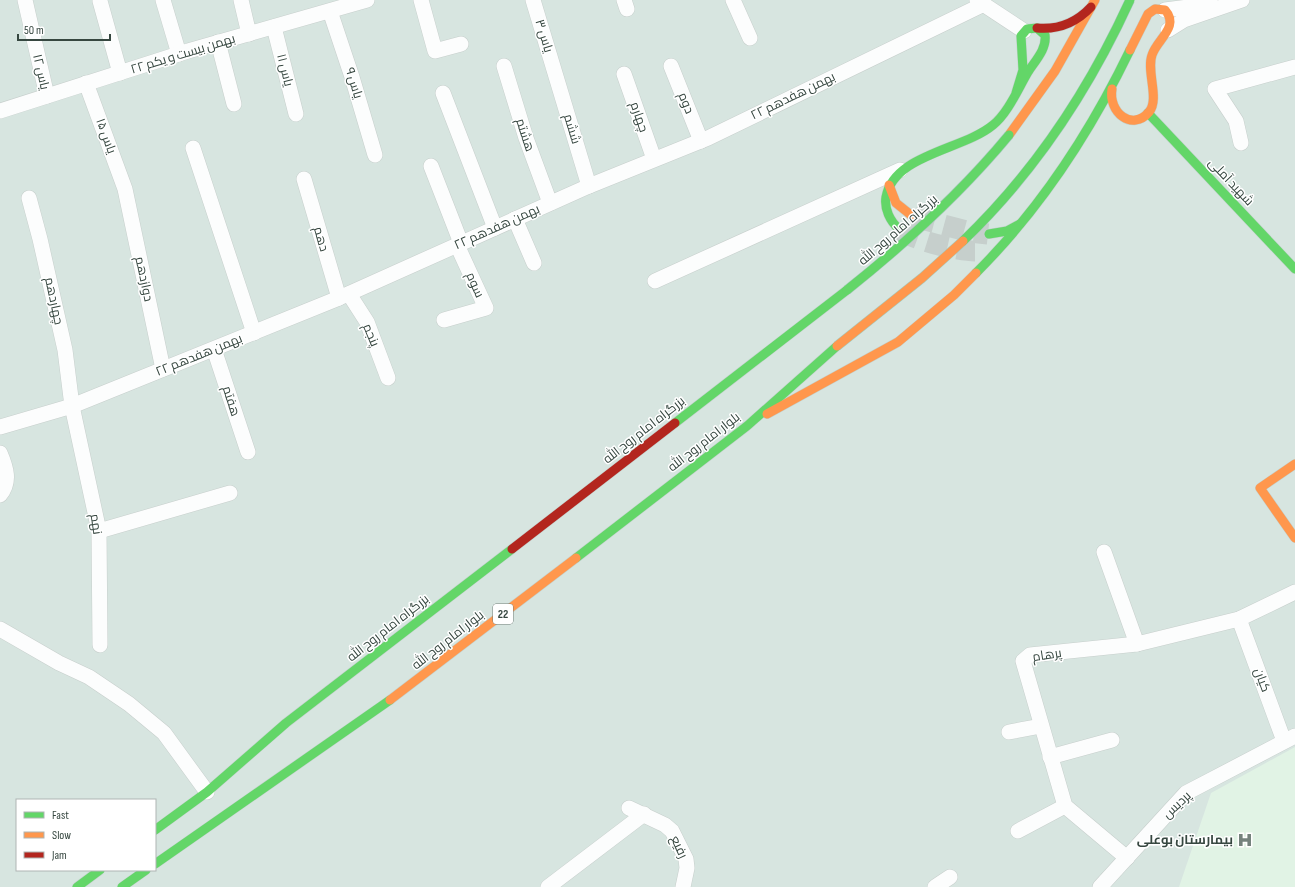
<svg xmlns="http://www.w3.org/2000/svg" width="1295" height="887" font-family="'Sofia Sans Condensed',Cairo,sans-serif">
<style>
.residential{fill:#d7e5e0;fill-rule:evenodd}
.medical{fill:#e1f3e5}
.lines{fill:none;stroke-linecap:round;stroke-linejoin:round}
.secondary-tunnel{stroke:#c6cfcc;stroke-width:21;stroke-dasharray:21 10;stroke-linecap:butt}
.street-casing{stroke:#c7cfcc;stroke-width:16}
.fast-casing{stroke:#c3d1cd;stroke-width:10}
.slow-casing{stroke:#c3d1cd;stroke-width:10}
.jam-casing{stroke:#c3d1cd;stroke-width:10}
.street{stroke:#fcfdfd;stroke-width:15}
.fast{stroke:#63d668;stroke-width:9}
.slow{stroke:#ff974d;stroke-width:9}
.jam{stroke:#b3261e;stroke-width:9}
.fast-bridge-casing{stroke:#a5c9bb;stroke-width:10;stroke-linecap:butt}
.slow-bridge-casing{stroke:#a5c9bb;stroke-width:10;stroke-linecap:butt}
.fast-bridge{stroke:#63d668;stroke-width:9}
.slow-bridge{stroke:#ff974d;stroke-width:9}
.labels{text-anchor:middle;dominant-baseline:central;stroke-width:3;stroke-linejoin:round;paint-order:stroke}
.shield{fill:#fff;stroke:#727e79;stroke-width:1}
.shield-label{font-size:12px;font-weight:bold;fill:#364740}
.street-label{font-size:13px;fill:#364740;stroke:#fff}
.poi-label{font-size:13px;font-weight:bold;fill:#364740;stroke:#fff;text-anchor:end}
</style>
<rect width="100%" height="100%" fill="#eaf1ef"/>
<path class="residential" d="M0 0H1295V887H0ZM17 800H155V870H17Z"/>
<path class="medical" d="M1295 747V887H1179L1211 793Z"/>
<g class="lines">
<g class="secondary-tunnel">
<path d="M914 217 970 232 988 234"/>
<path d="M899 229C912 240 958 251 975 251"/>
</g>
<g class="street-casing">
<g id="street">
<path d="M25 0 47 96"/>
<path d="M163 0 179 54"/>
<path d="M241 0 249 34"/>
<path d="M421 0 435 51 461 44"/>
<path d="M533 0 589 186"/>
<path d="M624 0 627 9"/>
<path d="M733 0 750 38"/>
<path d="M977 0 1024 31"/>
<path d="M100 1 120 73"/>
<path d="M1165 10 1211 4"/>
<path d="M330 11 352 77 375 155"/>
<path d="M274 27 296 114"/>
<path d="M1168 30 1184 20 1242 0"/>
<path d="M218 42 234 104"/>
<path d="M504 66 526 138 550 203"/>
<path d="M671 66 701 141"/>
<path d="M624 74 654 159"/>
<path d="M86 83 125 189 163 369"/>
<path d="M443 93 495 228"/>
<path d="M0 111 188 51 367 0"/>
<path d="M1241 143 1236 121 1215 89 1295 67"/>
<path d="M193 148 254 333"/>
<path d="M431 166 461 243"/>
<path d="M304 179 339 298"/>
<path d="M29 198 40 239 65 350 72 406 99 531 100 645"/>
<path d="M515 219 534 263"/>
<path d="M655 281 900 170"/>
<path d="M349 294 367 322 388 378"/>
<path d="M444 320 486 308 457 245"/>
<path d="M214 349 248 452"/>
<path d="M0 427 72 406 339 298 589 186 708 138 984 4"/>
<path d="M0 453C6 467 11 482 0 495"/>
<path d="M99 531 230 493"/>
<path d="M1104 552 1137 644"/>
<path d="M1239 619 1284 741"/>
<path d="M0 629 59 663 89 677 129 704 164 733 207 792"/>
<path d="M1009 732 1041 726"/>
<path d="M1050 757 1112 740"/>
<path d="M629 808 665 825 672 831 686 859 687 868 683 887"/>
<path d="M1018 831 1065 806"/>
<path d="M1127 858 1065 806 1023 661 1030 655 1137 644 1239 619 1295 592"/>
<path d="M548 887 644 814"/>
<path d="M935 887 950 877"/>
<path d="M1100 887 1186 793 1295 736"/>
</g>
</g>
<g class="fast-casing">
<g id="fast">
<path d="M1148 113 1295 269"/>
<path d="M899 229C890 221 884 209 886 197 894 154 963 150 993 125 1008 113 1018 89 1028 72 1035 61 1047 49 1045 35L1037 28 1027 29 1021 36 1023 70 1016 93"/>
<path d="M989 234 1007 231 1020 224"/>
<path d="M976 273C1041 208 1090 133 1130 50"/>
<path d="M675 423 847 290"/>
<path d="M576 558 747 426 837 346"/>
<path d="M155 830 207 792 286 723 512 549"/>
<path d="M155 864 390 700"/>
<path d="M77 887 100 870"/>
<path d="M122 887 146 870"/>
</g>
</g>
<g class="slow-casing">
<g id="slow">
<path d="M1112 89C1108 112 1132 132 1149 112 1160 99 1146 71 1152 55 1157 39 1180 27 1165 10L1155 9 1148 14 1130 50"/>
<path d="M1009 135 1055 71 1095 0"/>
<path d="M889 185 896 203 911 215"/>
<path d="M767 414 898 342 954 295 976 273"/>
<path d="M1295 464 1260 488 1295 538"/>
<path d="M390 700 576 558"/>
</g>
</g>
<g class="jam-casing">
<g id="jam">
<path d="M1037 28C1059 30 1076 23 1091 7"/>
<path d="M512 549 675 423"/>
</g>
</g>
<use href="#street" class="street"/>
<use href="#fast" class="fast"/>
<use href="#slow" class="slow"/>
<use href="#jam" class="jam"/>
<g class="fast-bridge-casing">
<g id="fast-bridge">
<path d="M963 241C1035 172 1089 90 1130 0"/>
<path d="M847 290C906 243 961 193 1009 135"/>
</g>
</g>
<g class="slow-bridge-casing">
<path id="slow-bridge" d="M837 346 922 278 963 241"/>
</g>
<use href="#fast-bridge" class="fast-bridge"/>
<use href="#slow-bridge" class="slow-bridge"/>
</g>
<defs>
<g id="hospital-bare" transform="scale(1.2)"><path d="M-5-5h3v3.5h4V-5h3V5h-3V1.5h-4V5h-3Z" fill="#75827d" stroke="#fff" stroke-width="2.5" paint-order="stroke"/></g>
</defs>
<g fill-rule="evenodd">
<use href="#hospital-bare" x="1245" y="840"/>
</g>
<g class="labels">
<rect class="shield" x="493" y="604" width="20" height="20" rx="3"/>
<g class="shield-label">
<text x="503" y="614">22</text>
</g>
<g class="street-label">
<text transform="translate(544 36) rotate(73)">یاس ۳</text>
<text transform="translate(183 54) rotate(-17)">۲۲ بهمن بیست و یکم</text>
<text transform="translate(285 70) rotate(76)">یاس ۱۱</text>
<text transform="translate(41 72) rotate(77)">یاس ۱۲</text>
<text transform="translate(354 83) rotate(73)">یاس ۹</text>
<text transform="translate(793 96) rotate(-26)">۲۲ بهمن هفدهم</text>
<text transform="translate(686 103) rotate(68)">دوم</text>
<text transform="translate(639 117) rotate(71)">چهارم</text>
<text transform="translate(572 129) rotate(73)">ششم</text>
<text transform="translate(525 135) rotate(72)">هشتم</text>
<text transform="translate(106 136) rotate(70)">یاس ۱۵</text>
<text transform="translate(1231 182) rotate(47)">شهید آملی</text>
<text transform="translate(497 227) rotate(-24)">۲۲ بهمن هفدهم</text>
<text transform="translate(898 230) rotate(-41)">بزرگراه امام روح الله</text>
<text transform="translate(321 239) rotate(74)">دهم</text>
<text transform="translate(144 279) rotate(78)">دوازدهم</text>
<text transform="translate(475 285) rotate(66)">سوم</text>
<text transform="translate(54 301) rotate(78)">چهاردهم</text>
<text transform="translate(371 335) rotate(67)">پنجم</text>
<text transform="translate(199 355) rotate(-22)">۲۲ بهمن هفدهم</text>
<text transform="translate(231 401) rotate(72)">هفتم</text>
<text transform="translate(644 430) rotate(-38)">بزرگراه امام روح الله</text>
<text transform="translate(704 442) rotate(-38)">بلوار امام روح الله</text>
<text transform="translate(96 524) rotate(81)">نهم</text>
<text transform="translate(388 628) rotate(-38)">بزرگراه امام روح الله</text>
<text transform="translate(448 640) rotate(-38)">بلوار امام روح الله</text>
<text transform="translate(1047 655) rotate(-9)">پرهام</text>
<text transform="translate(1262 680) rotate(70)">کیان</text>
<text transform="translate(1177 805) rotate(-43)">پردیس</text>
<text transform="translate(679 847) rotate(65)">رفیع</text>
</g>
<g class="poi-label">
<text x="1233" y="840">بیمارستان بوعلی</text>
</g>
</g>
<rect x="16" y="799" width="140" height="72" fill="#ffffff" stroke="#afb5b3"/>
<rect x="24" y="812" width="20" height="6" fill="#63d668" stroke="#afb5b3"/>
<text x="52" y="819" font-size="12" fill="#364740">Fast</text>
<rect x="24" y="832" width="20" height="6" fill="#ff974d" stroke="#afb5b3"/>
<text x="52" y="839" font-size="12" fill="#364740">Slow</text>
<rect x="24" y="852" width="20" height="6" fill="#b3261e" stroke="#afb5b3"/>
<text x="52" y="859" font-size="12" fill="#364740">Jam</text>
<path d="M18 34v6h92v-6" fill="none" stroke="#364740" stroke-width="2"/>
<text x="24" y="34" font-size="12" fill="#364740" stroke="#ffffff" stroke-width="3" paint-order="stroke">50 m</text>
</svg>
